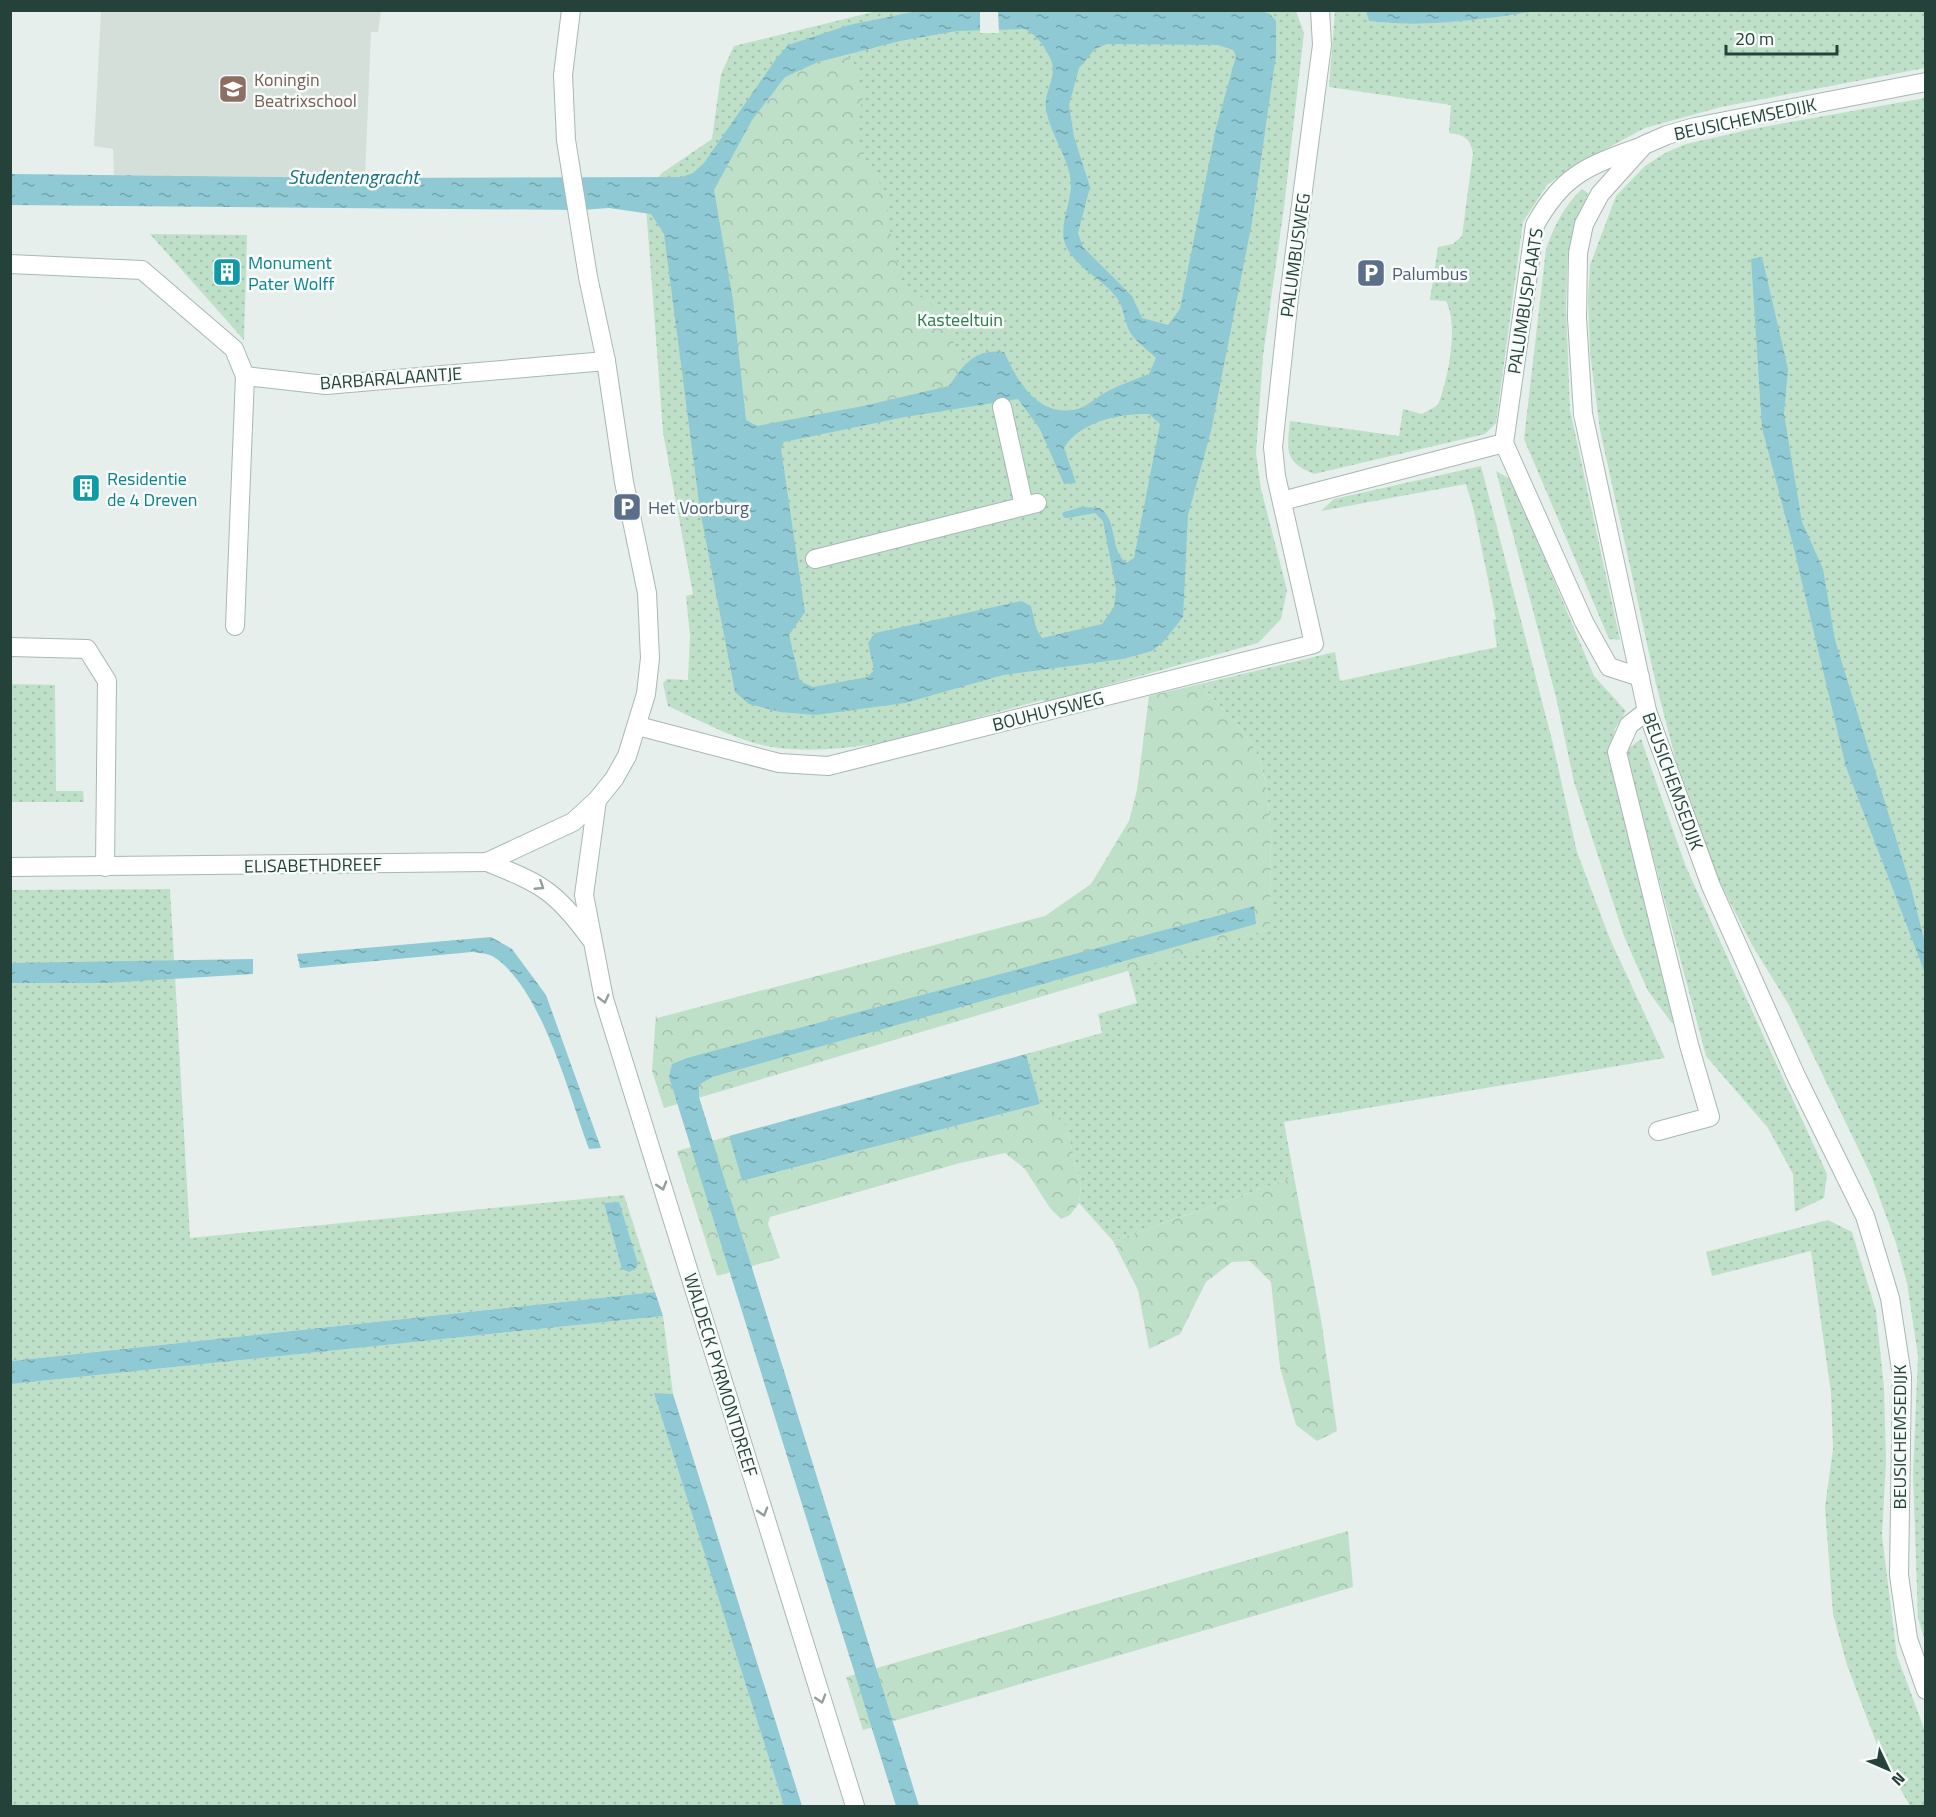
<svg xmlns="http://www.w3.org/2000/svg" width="1936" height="1817" font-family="'Titillium Web',sans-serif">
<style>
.built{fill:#d4dfda}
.green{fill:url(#green-dots)}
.forest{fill:url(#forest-crowns)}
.water{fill:url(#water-ripples);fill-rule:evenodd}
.pier{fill:#e6efeb}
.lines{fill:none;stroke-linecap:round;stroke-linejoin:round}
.minor-casing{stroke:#a8b8b2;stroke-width:20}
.minor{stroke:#fff;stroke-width:18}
.oneway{stroke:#92a09c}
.labels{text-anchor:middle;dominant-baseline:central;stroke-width:5;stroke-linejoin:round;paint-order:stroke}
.education-label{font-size:18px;fill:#785e54;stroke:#f7fbf9;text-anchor:start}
.street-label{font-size:18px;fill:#24423a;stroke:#f7fbf9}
.culture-label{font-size:18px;fill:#0d838f;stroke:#f7fbf9;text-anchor:start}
.service-label{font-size:18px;fill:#4e5e75;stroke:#f7fbf9;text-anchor:start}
.park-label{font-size:18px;fill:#2d7a4b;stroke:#f7fbf9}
.water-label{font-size:20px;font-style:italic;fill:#1c6f80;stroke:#f7fbf9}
</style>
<defs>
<pattern id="green-dots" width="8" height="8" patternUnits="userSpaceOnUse" patternTransform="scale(1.5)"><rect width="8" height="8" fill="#bfe0c8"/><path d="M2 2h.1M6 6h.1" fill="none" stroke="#a4c1ad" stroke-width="1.8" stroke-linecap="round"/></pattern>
<pattern id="forest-crowns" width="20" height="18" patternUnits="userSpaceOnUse" patternTransform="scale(1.5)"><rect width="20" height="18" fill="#bfe0c8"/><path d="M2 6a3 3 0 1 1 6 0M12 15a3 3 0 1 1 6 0" fill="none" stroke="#a4c1ad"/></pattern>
<pattern id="water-ripples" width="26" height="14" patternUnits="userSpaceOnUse" patternTransform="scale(1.5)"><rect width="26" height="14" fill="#8ec9d4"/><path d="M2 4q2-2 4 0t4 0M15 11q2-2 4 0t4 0" fill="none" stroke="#74a5ad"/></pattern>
</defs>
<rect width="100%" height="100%" fill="#e6efeb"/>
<path class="built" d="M101 11H381L378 32H371L365 178 114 175 113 149 94 146Z"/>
<g class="green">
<path d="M1536 10 1925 11V68L1721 107 1645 128 1572 167 1547 185 1523 222 1496 423 1485 434 1314 474C1284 462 1287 450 1290 421L1399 436 1403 409 1422 414 1438 405C1448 379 1459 326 1446 301L1430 300 1438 247 1453 244 1462 236 1473 153C1470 138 1464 135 1449 133L1451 105 1329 87 1335 11H1366L1369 21C1425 28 1481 19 1536 10Z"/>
<path d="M877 11H1296L1304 33 1284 207 1263 356 1256 453 1261 489 1287 590 1281 619 1258 643 1047 702 1042 700 976 718 970 725C906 738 843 755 779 748 741 744 702 721 668 706L663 683 667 679 688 680 690 636 686 596 693 594 663 432 645 193 662 173 712 139 721 74 734 46Z"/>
<path d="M1925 98V1641L1918 1618 1913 1474 1918 1356 1907 1283 1896 1243 1871 1175 1789 1005 1752 945 1718 879 1681 780 1655 680 1600 430 1590 353 1588 300 1590 265 1616 196 1645 166 1665 153 1686 144 1752 129Z"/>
<path d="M1582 189 1588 193 1568 253 1566 306 1570 410 1620 640 1609 639 1524 439 1546 249C1554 226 1564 206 1582 189Z"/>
<path d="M150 234 247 235 244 340Z"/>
<path d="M1481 466 1552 740 1577 852 1610 939 1665 1058 1284 1122 1294 1177 1113 1241 1079 1203 1081 1186 1066 1126 1040 1104 1026 1054 1102 1033 1098 1014 1137 1003 1128 970 1270 929C1269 879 1278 783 1251 743 1237 722 1217 703 1200 684L1335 652 1340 681 1497 647 1493 620 1496 619 1474 511 1466 484 1321 511 1334 499Z"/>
<path d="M1496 471 1512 480 1594 676 1626 711 1615 729 1610 750 1676 1024 1671 1022 1648 991 1624 936 1574 782 1556 697Z"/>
<path d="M11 684 55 685 56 791H83L84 802H11Z"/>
<path d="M1641 739 1686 867 1827 1174 1824 1198 1795 1212 1793 1174 1768 1128 1706 1056 1625 751Z"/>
<path d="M170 889 190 1238 624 1195 655 1292 11 1361 10 890Z"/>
<path d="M1828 1220 1852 1232 1876 1311 1884 1388 1886 1461 1882 1536 1897 1656 1925 1731V1806H1910L1881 1755 1847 1665 1833 1614 1825 1507 1833 1449 1831 1393 1811 1251 1712 1276 1706 1252Z"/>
<path d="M663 1316 673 1394H655L784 1806H11L10 1384Z"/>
</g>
<g class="forest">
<path d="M847 53 864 94 855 128 869 168 886 192 890 230 902 284 944 313 956 350 966 361 949 385 863 406 757 426 746 420 733 300 714 190 752 120 784 77Z"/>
<path d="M1200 684C1217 703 1237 722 1251 743 1278 783 1269 880 1270 929L664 1108 652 1071 656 1014 657 1018 1045 916 1091 884 1129 821 1137 790 1149 696Z"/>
<path d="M1040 1104 1066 1125 1081 1186 1079 1203 1070 1215 1061 1219 1050 1208 1025 1169 1005 1153 960 1163 770 1217 768 1224 780 1258 717 1276 677 1151 729 1136 742 1181Z"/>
<path d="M1294 1177 1322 1325 1337 1431 1317 1441 1296 1425 1280 1367 1271 1282 1250 1261 1232 1262 1206 1282 1180 1334 1149 1349 1138 1290 1113 1241Z"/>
<path d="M1348 1531 1353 1587 863 1730 846 1677Z"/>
</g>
<g class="water">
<path d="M922 10H1258L1270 14 1276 21V55L1252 222 1211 431 1188 515 1183 617 1164 641 1152 651 1123 659 1003 675 905 703 815 715 780 712 749 704 735 692 700 510 664 234 651 214 609 208 581 210 11 205V174L365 178 682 177 693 173 704 163 776 59 788 45 849 25ZM1025 29C1037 36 1045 46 1051 60 1058 77 1043 92 1046 109 1050 135 1072 162 1071 187 1070 205 1058 229 1066 246 1077 269 1102 278 1117 298 1124 307 1124 322 1130 332 1136 342 1148 350 1156 358L1149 374C1136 379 1122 384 1110 390 1099 395 1085 409 1073 410 1036 415 1017 380 1004 352 975 348 964 364 949 386L863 406 757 426 746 420 733 300 714 190 752 120 785 77 818 62 900 41 957 31ZM1107 44 1218 45 1233 50 1236 56 1216 128 1180 309 1168 325 1142 318 1132 296 1083 247 1078 233 1090 187 1074 137 1069 105 1079 68 1095 49ZM1018 399 1040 429 1064 484 1076 483 1064 448C1079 422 1120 413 1149 414L1160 424 1134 558 1126 563C1109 548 1118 520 1100 508L1081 507 1062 513 1064 518H1068L1095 513 1103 521 1116 589 1114 607 1102 624 1042 638 1036 628 1031 606 1021 601 875 633 868 643 874 670 868 677 813 687 800 681 789 635 805 612 781 449 784 442 905 417Z"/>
<path d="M1366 11V10L1536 11C1481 20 1425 28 1369 21Z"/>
<path d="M1762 257 1788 369 1784 414 1802 522 1823 569 1835 640 1910 884 1925 943V973L1846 767 1794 549 1762 428 1751 259Z"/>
<path d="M1254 906 1256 924 712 1077 699 1085V1097L919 1806H896L669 1077 672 1064 687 1058Z"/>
<path d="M491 937 512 949 546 995 601 1148 589 1149C569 1095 542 989 494 957 488 953 479 953 472 952L300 968 297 954Z"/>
<path d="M253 959V974L105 983H11V963Z"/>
<path d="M1026 1054 1040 1104 742 1181 729 1136Z"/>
<path d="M619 1202 638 1264 635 1269 629 1272 622 1269 604 1203Z"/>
<path d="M655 1292 663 1316 11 1384V1361Z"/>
<path d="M654 1393 673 1394 802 1806H784Z"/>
</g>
<path class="pier" d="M980 11H998L999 33H980Z"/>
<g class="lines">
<g class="minor-casing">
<g id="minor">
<path d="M1926 82 1695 127 1667 135 1644 145 1600 194 1584 224 1578 253 1577 318 1583 414 1647 711 1711 886 1796 1076 1865 1216 1890 1298 1902 1376 1899 1575 1908 1639 1926 1690"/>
<path d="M10 264 142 270 234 349 245 376"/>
<path d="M1002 407 1024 506"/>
<path d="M1504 443 1584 622 1609 667 1640 677"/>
<path d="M1282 501 1504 443 1535 225C1563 174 1588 166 1640 147"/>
<path d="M815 559 1037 503"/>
<path d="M235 626 245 376 326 385 606 361"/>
<path d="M10 647 87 649 107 681 105 867"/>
<path d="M1647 711 1629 725 1617 752 1689 1045 1710 1117 1658 1131"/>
<path d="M638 726 779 763 828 766 1314 644 1276 476 1273 447 1289 297 1322 45 1320 10"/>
<path d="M597 800 584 895 604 999 855 1806"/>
<path d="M487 862C541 884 555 890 590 938"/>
<path d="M10 867 487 862 573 822 597 800 614 779 627 756 646 694 650 658 647 593 624 482 606 361 588 277 566 140 563 75 571 10"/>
</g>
</g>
<use href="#minor" class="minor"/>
</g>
<defs><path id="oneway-chevron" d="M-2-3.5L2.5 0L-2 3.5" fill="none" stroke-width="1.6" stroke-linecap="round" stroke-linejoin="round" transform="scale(1.5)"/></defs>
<g class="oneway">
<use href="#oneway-chevron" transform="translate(540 886) rotate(33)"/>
<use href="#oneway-chevron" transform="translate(604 999) rotate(76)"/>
<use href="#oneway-chevron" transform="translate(662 1186) rotate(73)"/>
<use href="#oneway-chevron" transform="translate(763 1512) rotate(73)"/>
<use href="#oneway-chevron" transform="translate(821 1699) rotate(73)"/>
</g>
<defs>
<g id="school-square" transform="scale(1.5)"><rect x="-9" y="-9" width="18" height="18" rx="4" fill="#8d6e63" stroke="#f7fbf9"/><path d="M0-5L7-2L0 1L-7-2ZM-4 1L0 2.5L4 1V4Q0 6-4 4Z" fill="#fff"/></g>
<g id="building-square" transform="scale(1.5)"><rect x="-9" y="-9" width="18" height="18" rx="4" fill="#0f9aa8" stroke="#f7fbf9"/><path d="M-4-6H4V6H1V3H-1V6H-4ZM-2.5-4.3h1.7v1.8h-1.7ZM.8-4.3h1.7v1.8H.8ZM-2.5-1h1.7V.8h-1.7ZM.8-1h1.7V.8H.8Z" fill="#fff"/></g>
<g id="parking-square" transform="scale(1.5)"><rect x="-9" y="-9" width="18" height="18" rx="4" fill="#5c6f8a" stroke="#f7fbf9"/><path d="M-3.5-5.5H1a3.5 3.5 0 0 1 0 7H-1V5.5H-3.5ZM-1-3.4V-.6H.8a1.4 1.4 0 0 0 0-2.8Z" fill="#fff"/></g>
</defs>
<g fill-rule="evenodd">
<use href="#school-square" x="233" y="89"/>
<use href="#building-square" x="227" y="272"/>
<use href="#parking-square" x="1371" y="273"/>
<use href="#building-square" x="86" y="488"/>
<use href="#parking-square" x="627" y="507"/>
</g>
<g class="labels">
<g class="education-label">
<text x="254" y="79">Koningin<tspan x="254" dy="21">Beatrixschool</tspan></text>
</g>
<g class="street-label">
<text transform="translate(1745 119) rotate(-12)">BEUSICHEMSEDIJK</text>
<text transform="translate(1295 255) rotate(-82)">PALUMBUSWEG</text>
<text transform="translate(1525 301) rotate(-81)">PALUMBUSPLAATS</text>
<text transform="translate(391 378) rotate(-4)">BARBARALAANTJE</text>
<text transform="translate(1048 711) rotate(-14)">BOUHUYSWEG</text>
<text transform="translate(1673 781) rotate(70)">BEUSICHEMSEDIJK</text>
<text transform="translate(313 865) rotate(-1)">ELISABETHDREEF</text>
<text transform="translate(721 1375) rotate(73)">WALDECK PYRMONTDREEF</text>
<text transform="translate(1899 1437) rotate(-90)">BEUSICHEMSEDIJK</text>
</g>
<g class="culture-label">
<text x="248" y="262">Monument<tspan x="248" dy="21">Pater Wolff</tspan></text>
<text x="107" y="478">Residentie<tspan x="107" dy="21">de 4 Dreven</tspan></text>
</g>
<g class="service-label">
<text x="1392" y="273">Palumbus</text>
<text x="648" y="507">Het Voorburg</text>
</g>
<g class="park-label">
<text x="960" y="319">Kasteeltuin</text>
</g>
<g class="water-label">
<text x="353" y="176">Studentengracht</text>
</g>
</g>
<rect width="1936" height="1817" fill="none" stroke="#24423a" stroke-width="24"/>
<g transform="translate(1888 1769) rotate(134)" stroke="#f7fbf9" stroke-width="4.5" paint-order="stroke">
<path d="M0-4.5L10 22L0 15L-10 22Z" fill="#24423a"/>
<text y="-9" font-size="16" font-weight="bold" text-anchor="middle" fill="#24423a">N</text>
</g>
<path d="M1726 45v9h111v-9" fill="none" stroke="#24423a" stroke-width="3"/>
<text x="1735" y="45" font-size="18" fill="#24423a" stroke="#f7fbf9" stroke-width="4.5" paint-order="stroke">20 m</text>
</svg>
